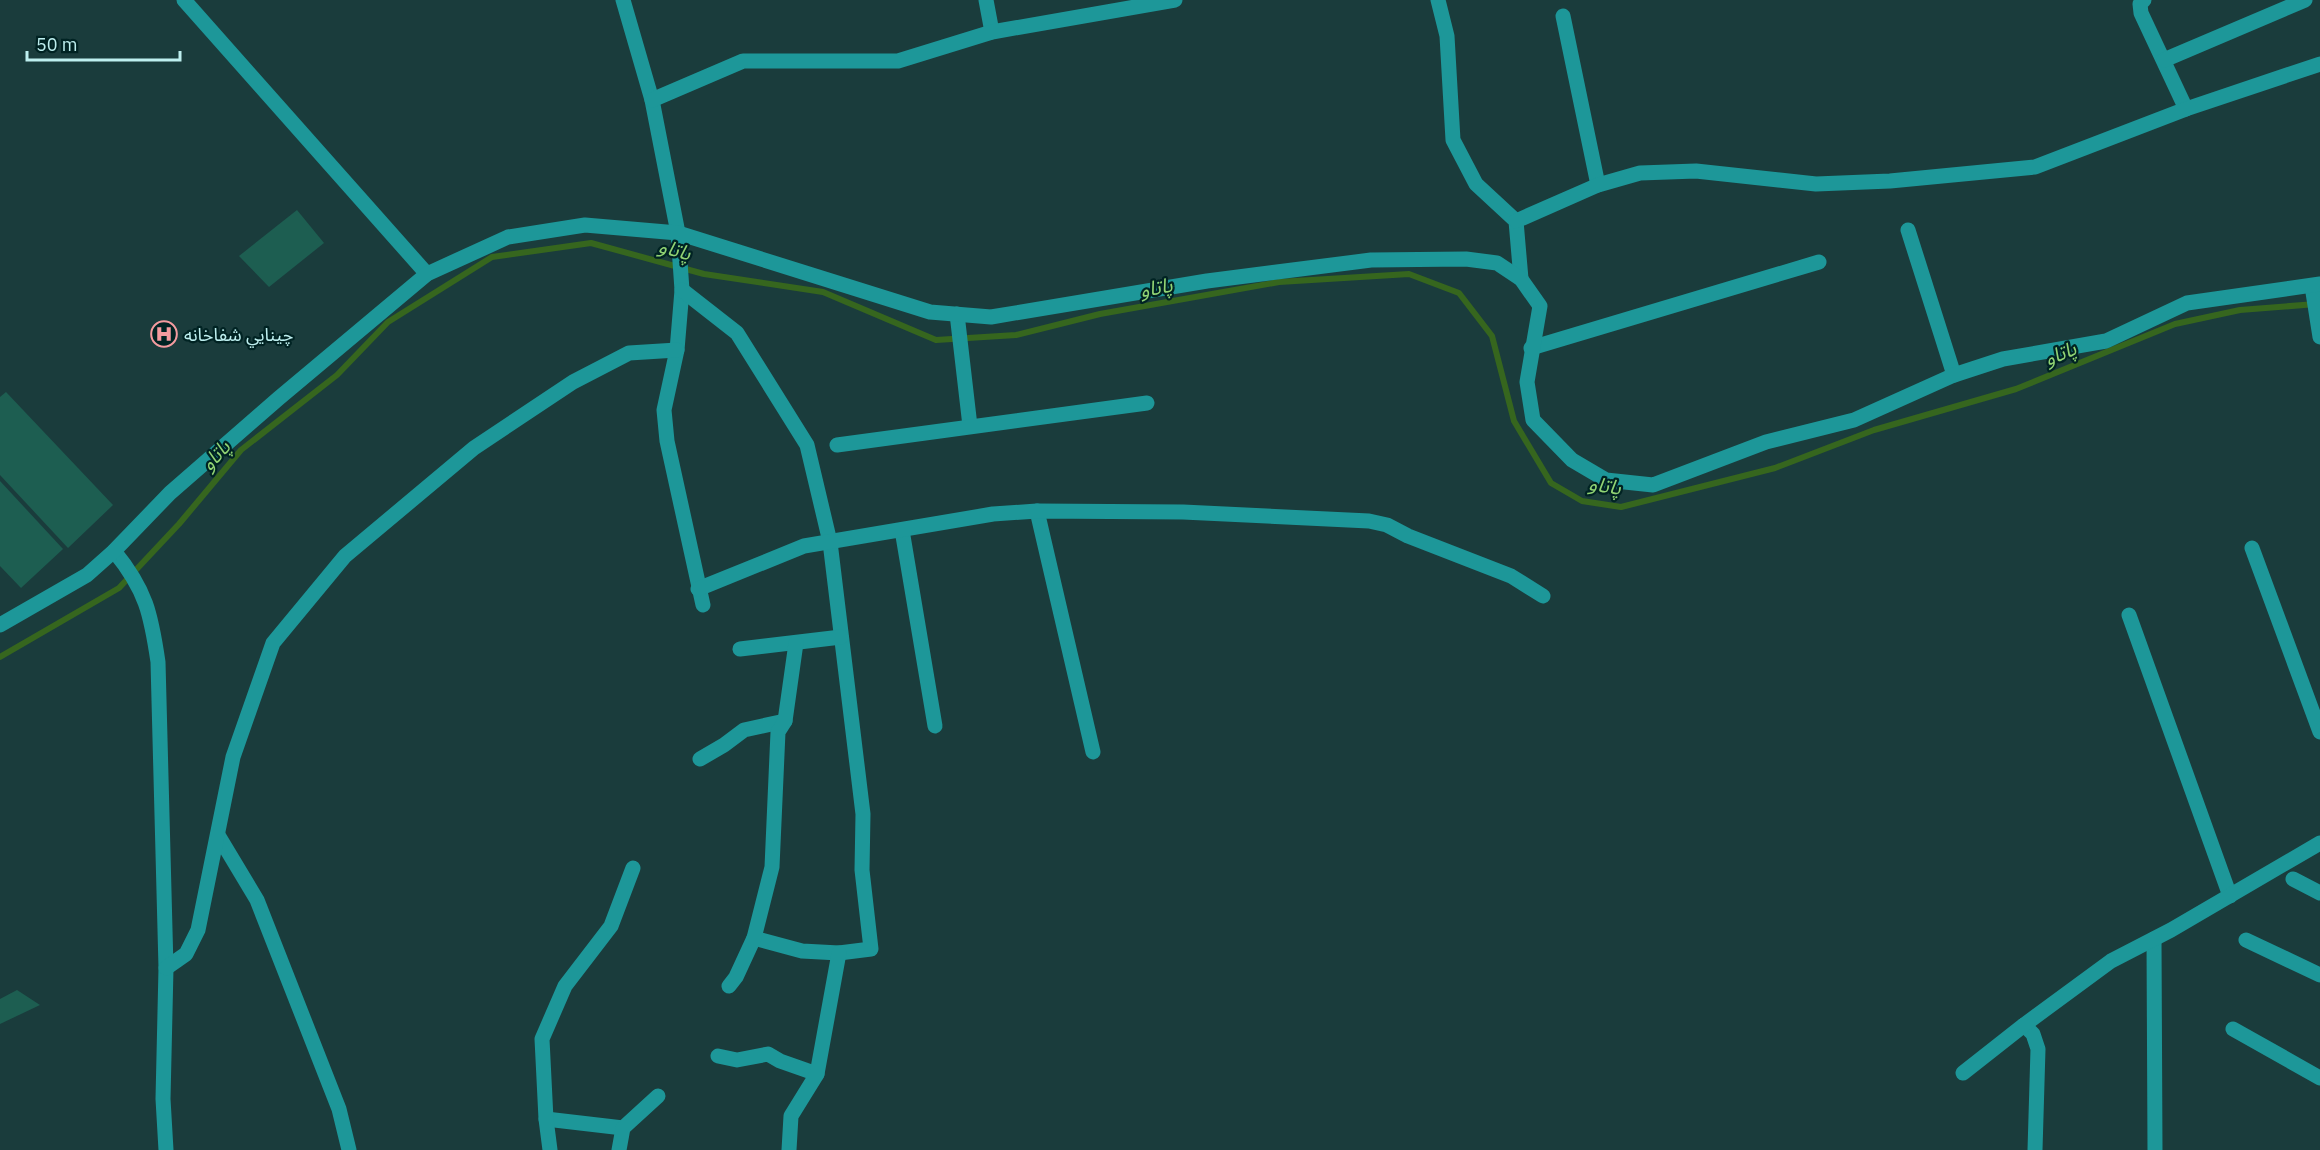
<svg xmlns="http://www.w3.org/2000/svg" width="2320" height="1150" font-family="'IBM Plex Sans','Noto Sans Arabic',sans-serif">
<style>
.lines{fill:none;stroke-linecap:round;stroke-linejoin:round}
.stream{stroke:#36661e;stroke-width:6}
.building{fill:#1d5e51}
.minor{stroke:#1d9799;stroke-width:15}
.labels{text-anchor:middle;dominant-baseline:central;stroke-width:4.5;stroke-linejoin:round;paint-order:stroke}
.poi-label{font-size:18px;fill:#beefef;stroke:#002323;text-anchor:start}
.water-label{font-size:20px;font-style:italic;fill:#91d474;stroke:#002323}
</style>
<rect width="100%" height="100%" fill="#1a3c3c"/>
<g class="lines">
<path class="stream" d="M0 657 119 588 179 524 241 450 337 375 388 322 492 257 591 243 704 274 823 292 936 340 1016 335 1100 314 1279 282 1409 274 1459 293 1492 336 1514 421 1551 483 1582 501 1621 507 1775 468 1874 430 2016 389 2175 324 2240 310 2316 304"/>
</g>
<g class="building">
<path d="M297 210 324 243 269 287 239 256Z"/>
<path d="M6 392 113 505 68 548 0 475V397Z"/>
<path d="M0 481 63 549 21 588 0 566Z"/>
<path d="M17 990 40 1005 0 1024V999Z"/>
</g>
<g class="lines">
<g class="minor">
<path d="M184 0 427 274"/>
<path d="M623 0 652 100 678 233 682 290 677 350 664 410 667 441 703 605"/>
<path d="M986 0 992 32"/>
<path d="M1438 0 1447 36 1453 140 1476 184 1516 221 1521 279"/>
<path d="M2144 0 2140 4 2141 13 2186 109"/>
<path d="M1563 16 1598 185"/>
<path d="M2164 60 2305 0"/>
<path d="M652 100 743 61H898L992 32 1175 0"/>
<path d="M1516 221 1598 185 1640 173 1696 171 1816 184 1890 181 2035 167 2186 109 2320 64"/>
<path d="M1908 230 1954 375"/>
<path d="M2312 286 2320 337"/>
<path d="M682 290 737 333 807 445 830 542 863 814 862 870 871 949 839 953 802 951 754 938"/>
<path d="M957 314 970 426"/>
<path d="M1531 348 1819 262"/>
<path d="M837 445 1147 403"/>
<path d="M1037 511 1093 752"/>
<path d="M902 530 935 726"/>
<path d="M2252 548 2320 732"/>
<path d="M114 551C146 590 151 614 158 662L166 968 163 1099 166 1150"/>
<path d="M698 589 804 546 993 514 1037 511 1183 512 1369 521 1387 525 1408 536 1511 576 1543 596"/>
<path d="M2129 615 2230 896"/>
<path d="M0 625 87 575 114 551 170 493 279 398 427 274 508 237 585 225 678 233 930 312 991 317 1207 281 1371 260 1466 259 1497 263 1521 279 1540 306 1527 382 1533 420 1572 460 1606 480 1653 485 1766 442 1854 420 1954 375 2003 359 2106 341 2187 303 2320 284"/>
<path d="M740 649 841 637"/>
<path d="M700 759 724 745 744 730 785 721"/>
<path d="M218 835 257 900 339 1109 349 1150"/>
<path d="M2293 879 2320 893"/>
<path d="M2154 939 2155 1150"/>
<path d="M2246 940 2320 975"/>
<path d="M166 968 186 954 198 930 233 757 273 643 345 556 474 448 573 382 629 353 677 350"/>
<path d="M729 986 736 977 754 938 772 867 778 732 785 721 796 643"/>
<path d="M2024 1025 2033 1034 2038 1049 2035 1150"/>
<path d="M2233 1029 2320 1078"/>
<path d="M718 1056 737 1060 768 1054 780 1061 817 1074"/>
<path d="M1963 1073 2024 1025 2111 961 2171 930 2320 843"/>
<path d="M546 1119 623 1128"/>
<path d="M550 1150 546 1119 542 1039 565 986 611 926 633 868"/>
<path d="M619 1150 623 1128 658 1096"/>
<path d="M789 1150 791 1116 817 1074 839 953"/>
</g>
</g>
<defs>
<g id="hospital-ring" transform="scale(1.35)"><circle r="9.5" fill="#002323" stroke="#f49b9f" stroke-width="1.5"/><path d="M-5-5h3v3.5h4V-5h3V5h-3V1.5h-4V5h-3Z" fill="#f49b9f"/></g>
</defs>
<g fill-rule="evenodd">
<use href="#hospital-ring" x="164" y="334"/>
</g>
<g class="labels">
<g class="poi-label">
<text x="184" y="334">چينايي شفاخانه</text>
</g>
<g class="water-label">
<text transform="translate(675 249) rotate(15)">پاتاو</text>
<text transform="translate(1156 287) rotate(-10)">پاتاو</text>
<text transform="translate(2060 353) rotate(-22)">پاتاو</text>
<text transform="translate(215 455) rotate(-47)">پاتاو</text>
<text transform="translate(1605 485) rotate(9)">پاتاو</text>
</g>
</g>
<path d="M27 51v9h153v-9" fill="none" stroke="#beefef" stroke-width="3"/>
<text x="36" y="51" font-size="18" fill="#beefef" stroke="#002323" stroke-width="4.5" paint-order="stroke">50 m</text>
</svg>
